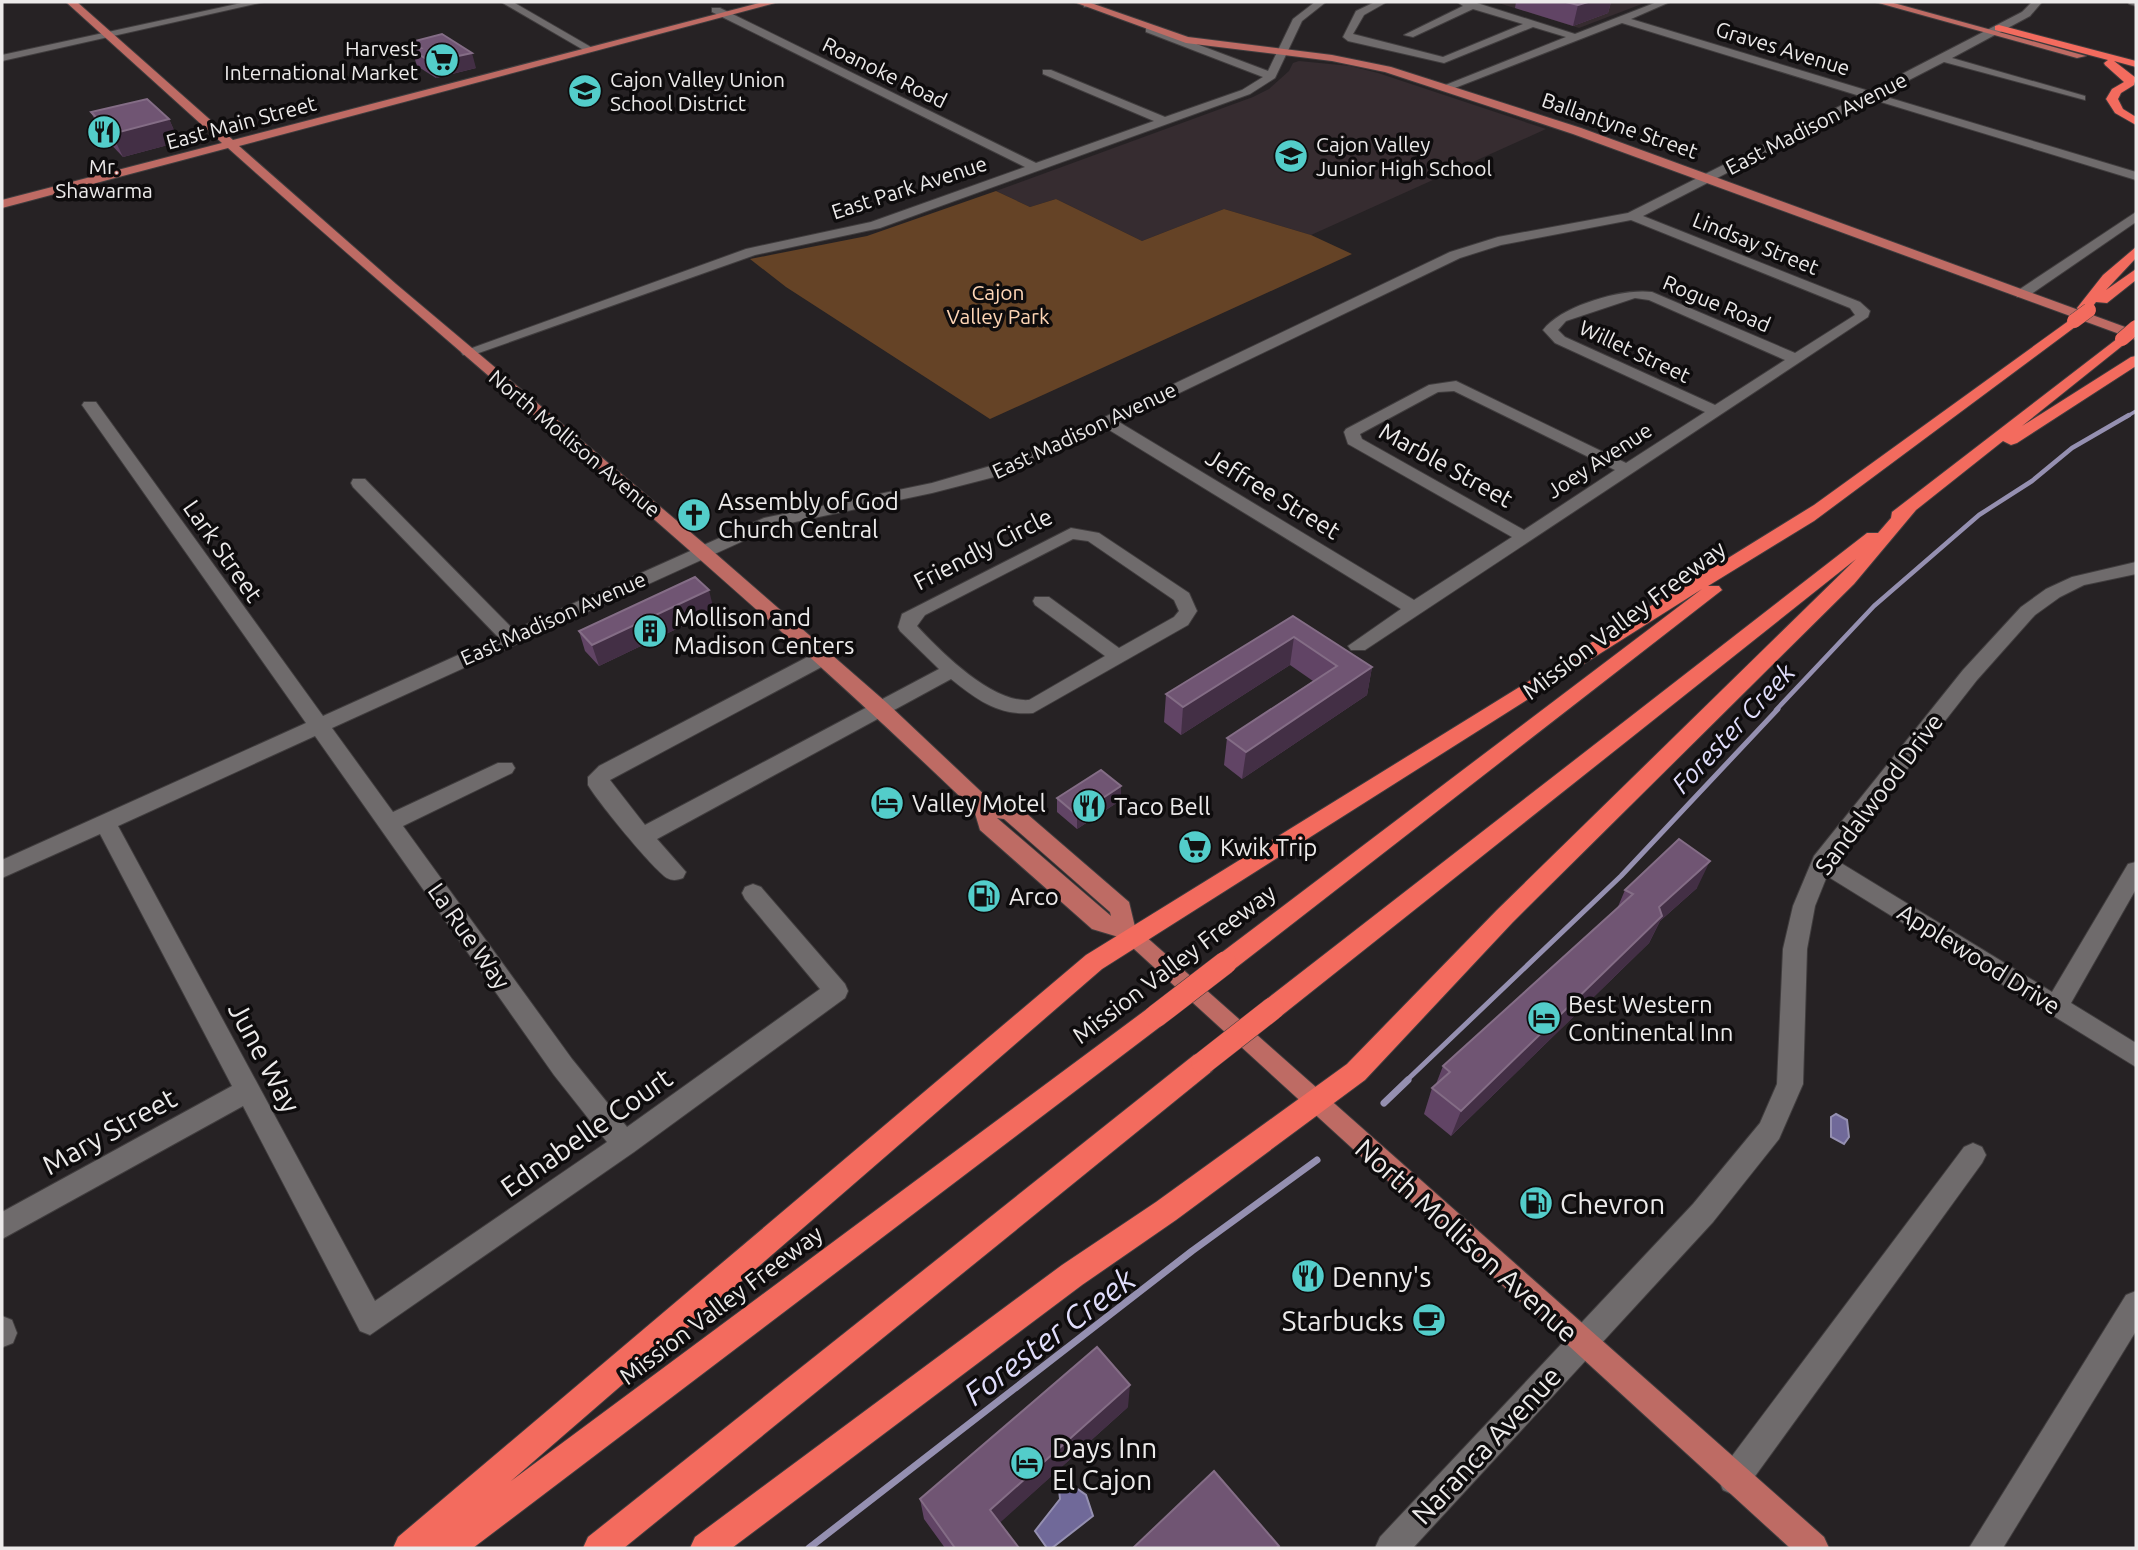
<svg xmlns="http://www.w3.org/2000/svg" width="2138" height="1550" font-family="Ubuntu,sans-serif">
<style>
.built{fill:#362c30}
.green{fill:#654326}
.water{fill:#706999;stroke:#9590b1;stroke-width:2}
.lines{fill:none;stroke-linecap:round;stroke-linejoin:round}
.stream-far3{stroke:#9590b1;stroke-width:3.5}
.stream-far2{stroke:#9590b1;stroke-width:4.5}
.stream-far1{stroke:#9590b1;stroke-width:5}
.stream{stroke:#9590b1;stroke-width:7}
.minor-casing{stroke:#403d3e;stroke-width:2}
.major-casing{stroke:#403d3e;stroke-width:2}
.highway-casing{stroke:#403d3e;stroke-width:2}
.minor{fill:#6f6b6c;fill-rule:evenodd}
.major{fill:#be6b64;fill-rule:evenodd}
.highway{fill:#f36b5e;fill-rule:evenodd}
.highway-bridge-far1-casing{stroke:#403d3e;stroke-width:15;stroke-linecap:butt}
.highway-bridge-casing{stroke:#403d3e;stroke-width:24;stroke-linecap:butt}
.highway-bridge-far1{stroke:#f36b5e;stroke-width:14}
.highway-bridge{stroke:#f36b5e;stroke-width:23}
.wall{fill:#614465}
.shaded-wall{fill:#432f45}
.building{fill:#705573;stroke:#846d86;stroke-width:2}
.labels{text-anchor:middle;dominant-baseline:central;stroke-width:7;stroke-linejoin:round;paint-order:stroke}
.far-poi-label{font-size:21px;fill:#eceaea;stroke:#0e0c0d;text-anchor:start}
.far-street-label{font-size:21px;fill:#eceaea;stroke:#0e0c0d}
.far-park-label{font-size:21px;fill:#ffd6b6;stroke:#0e0c0d}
.street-label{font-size:24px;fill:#eceaea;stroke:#0e0c0d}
.poi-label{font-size:24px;fill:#eceaea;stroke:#0e0c0d;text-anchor:start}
.water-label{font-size:26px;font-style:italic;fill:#e1defc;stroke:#0e0c0d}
.near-street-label{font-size:28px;fill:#eceaea;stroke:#0e0c0d}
.near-poi-label{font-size:28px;fill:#eceaea;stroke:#0e0c0d;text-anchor:start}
.near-water-label{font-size:32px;font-style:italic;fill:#e1defc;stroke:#0e0c0d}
</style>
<rect width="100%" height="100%" fill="#262224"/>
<g class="built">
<path d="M1495 2H1647L1579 28Z"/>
<path d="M1299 61 1350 66 1378 73 1546 129 1311 235 1224 209 1142 241 1056 199 1030 207 996 191 1253 97 1269 89 1289 71 1293 63Z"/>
</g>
<path class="green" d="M996 191 1030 207 1056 199 1142 241 1224 209 1311 235 1352 254 990 419 786 287 750 259 867 236Z"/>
<g class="water">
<path d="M1836 1114 1847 1120 1849 1137 1844 1144 1831 1137V1117Z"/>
<path d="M1069 1483 1086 1495 1093 1516 1052 1548H1047L1035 1531 1060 1499 1059 1490Z"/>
</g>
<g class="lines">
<path class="stream-far3" d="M2126 417 2136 411"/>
<path class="stream-far2" d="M1776 710 1874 606 1979 515 2032 481 2072 448 2129 415"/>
<path class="stream-far1" d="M1406 1081 1621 876 1778 709"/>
<g class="stream">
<path d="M1384 1103 1408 1080"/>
<path d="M809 1548 1192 1251 1317 1160"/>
</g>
<g class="minor-casing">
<g id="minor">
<path d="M246 2H264L2 61V55Z"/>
<path d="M501 2H513L596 50 587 52Z"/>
<path d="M1089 2H1105L1084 7V3Z"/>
<path d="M1315 2H1326L1302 21 1275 78 1250 94 880 228 755 255 473 355H463L461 352 746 249 871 222 1025 167 712 12V8H720L1036 163 1154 121 1043 74V70H1051L1165 117 1242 90 1263 77 1146 32V28H1154L1268 71 1293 19Z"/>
<path d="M1375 2H1387L1364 15 1353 34 1443 57 1523 24 1473 9 1413 37 1404 35 1463 6 1457 2 1477 3 1575 34 1657 2H1670L1631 19 1869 91 2022 12 2032 2H2042L2030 16 1952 58 2085 96V100L1944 62 1880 95 2136 172V180L1871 99 1643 216 1860 302 1870 311 1868 317 1365 650H1351L1348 646 1401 609 1106 428 1033 463 1002 475 932 493 776 526 332 728 393 812 498 763H512L515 768 512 773 403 826 572 1059 627 1127 820 989 745 899 742 893 745 887 753 884 761 887 845 984 848 991 845 998 634 1152 370 1335 360 1331 243 1106 2 1239V1212L232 1086 100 834 2 878V860L306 723 82 405 84 402H96L323 716 498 637 353 487 351 483 353 479H365L514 630 764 518 932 483 1021 457 1450 252 1498 237 1628 213 1860 96 1622 23 1447 91 1441 88 1443 86 1566 37 1533 27 1444 63 1348 41 1343 37 1356 11ZM1631 220 1850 308 1855 315 1795 353 1652 292C1622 288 1561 306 1543 330L1555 343 1705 412 1626 463 1456 381 1429 385 1346 429 1344 432 1348 444 1512 537 1414 600 1119 422 1460 258 1501 245ZM1635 298 1649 300 1785 360 1715 405 1565 337 1558 330 1566 321ZM1454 391 1615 470 1524 530 1362 439 1360 434 1438 392ZM315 736 554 1075 607 1142 375 1301 118 826Z"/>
<path d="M2128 2H2136V6L2129 4Z"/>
<path d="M2136 212V222L2027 297H2017V291Z"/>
<path d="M1071 528 1099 533 1189 593 1197 611 1188 625 1033 713C999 716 977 700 951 679L657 839 686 872 683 878C678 880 672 881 667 878 652 868 598 802 588 785V777L599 766 815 653H829L832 658 829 663 610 780 645 825 939 669 900 631 898 627 902 614ZM1073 539 1088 541 1174 600 1179 611 1174 617 1119 648 1049 597H1035L1033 601 1035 605 1105 656 1029 700C992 703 941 652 917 626L925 615Z"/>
<path d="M2136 562V574L2084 585 2060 597 2035 615 1977 680 1836 860 2052 992 2128 864 2136 862V889L2071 1003 2136 1043V1067L1827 876 1815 906 1807 949 1803 1084 1779 1139 1713 1222 1413 1548H1375L1380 1537 1693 1204 1760 1123 1777 1084 1783 949 1793 906 1814 856 1963 670 2021 607 2046 589 2072 577Z"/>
<path d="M1973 1143 1982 1147 1986 1155 1982 1163 1745 1490 1734 1495 1723 1490 1718 1479 1723 1468 1964 1147Z"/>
<path d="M2136 1291V1331L2003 1548H1969L2126 1295Z"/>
<path d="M2 1316 12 1320 17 1333 13 1343 3 1347Z"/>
</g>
</g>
<g class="major-casing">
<g id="major">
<path d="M66 2H77L233 140 763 2H779L239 146 396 284 708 547 887 703 991 801 1019 807 1129 902 1135 927 1824 1537 1829 1548H1790L1122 938 1092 929 980 830 974 810C735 580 476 370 228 148L2 208V200L222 143ZM997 818 1004 819 1110 912 1111 916Z"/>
<path d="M1074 2H1088L1188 37 1332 55 1391 67 1581 128 2136 331V340L1573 134 1385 72 1332 61 1186 43Z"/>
<path d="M1875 2H1890L2086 56 2077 58Z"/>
</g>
</g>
<g class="highway-casing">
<g id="highway">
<path d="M1999 25 2136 61V67L2114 61 2136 78 2134 85 2121 93 2118 99 2123 109 2136 117V125L2115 113 2106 99 2112 89 2124 82 2105 65 2104 63 2108 60 1995 30V26Z"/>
<path d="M2136 247V258L2106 290 2136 269V280L2107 303 2096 302 2089 311H2079L2077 308 2103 275Z"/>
<path d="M2074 317 2081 321 2079 324 1814 521 1708 586H1719L1722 590 1233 970 1225 973 1217 970 1213 963 1217 956 1702 589 1102 969 511 1481 1147 1009 1156 1006 1165 1009 1168 1016 1165 1023 473 1548H393L398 1537 1086 955 1814 505Z"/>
<path d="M2122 335 2127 336V342L2022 426 2131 357 2136 356V366L2017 443 2011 445 2003 441 1916 510 1854 584 1513 922 1365 1080 1176 1220 1082 1285 732 1548H690L695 1537 1062 1265 1156 1202 1347 1064 1497 910 1856 559 1281 1016 1272 1019 1263 1016 1260 1009 1263 1002 1867 533H1878L1891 518 1892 512Z"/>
<path d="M1203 1052 1212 1055 1216 1063 1212 1071 624 1548H583L588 1537 1194 1055Z"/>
</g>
</g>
<use href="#minor" class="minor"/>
<use href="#major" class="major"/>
<use href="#highway" class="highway"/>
<g class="highway-bridge-far1-casing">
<g id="highway-bridge-far1">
<path d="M2074 321 2089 310"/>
<path d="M2122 339 2136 327"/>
</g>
</g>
<g class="highway-bridge-casing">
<g id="highway-bridge">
<path d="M1156 1016 1225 963"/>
<path d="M1203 1063 1272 1009"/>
</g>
</g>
<use href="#highway-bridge-far1" class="highway-bridge-far1"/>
<use href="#highway-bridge" class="highway-bridge"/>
</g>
<g class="wall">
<path d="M1516 2H1611L1608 13 1573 26 1515 8Z"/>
<path d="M411 42 476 68 436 78 417 66 412 50H414Z"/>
<path d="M91 112 169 119 179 142 123 157 102 135Z"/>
<path d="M714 611 599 666 585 651 579 631Z"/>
<path d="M1293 616 1372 667 1367 695 1242 779 1224 765 1227 738 1313 681 1290 665 1181 735 1164 722 1166 694Z"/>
<path d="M1057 798 1121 800 1077 829 1057 812Z"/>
<path d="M1697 888 1660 921 1649 943 1451 1136 1424 1114 1432 1088 1436 1084 1443 1066 1617 909 1625 890Z"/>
<path d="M1128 1407 1000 1522 1019 1548H945L924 1519 920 1499Z"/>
</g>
<g class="shaded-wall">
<path d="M1588 2H1611L1608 13 1573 26 1578 5Z"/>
<path d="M472 53 476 68 436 78 431 62Z"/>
<path d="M169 119 179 142 123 157 112 134Z"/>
<path d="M709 590 714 611 599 666 592 645Z"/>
<path d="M1294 637 1290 665 1181 735 1183 707Z"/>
<path d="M1372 667 1367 695 1242 779 1246 752Z"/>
<path d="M1121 786V800L1077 829V815Z"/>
<path d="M1710 861 1697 888 1660 921 1649 943 1451 1136 1461 1111 1659 907Z"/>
<path d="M1130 1385 1128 1407 993 1529 990 1510Z"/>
</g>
<g class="building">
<path d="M1566 2H1588L1578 5Z"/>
<path d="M442 34 472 53 431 62 412 50 421 48 411 42Z"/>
<path d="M147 99 169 119 112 134 91 112Z"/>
<path d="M695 577 709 590 592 645 579 631Z"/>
<path d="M1293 616 1372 667 1246 752 1227 738 1337 666 1294 637 1183 707 1166 694Z"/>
<path d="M1101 770 1121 786 1077 815 1057 798Z"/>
<path d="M1679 839 1710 861 1659 907 1662 916 1461 1111 1432 1088 1450 1072 1443 1066 1633 894 1625 890Z"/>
<path d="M1097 1347 1130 1385 990 1510 1019 1548H955L920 1499Z"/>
<path d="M1214 1471 1279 1546 1276 1548H1133Z"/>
</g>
<defs>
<g id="supermarket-disc" transform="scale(1.75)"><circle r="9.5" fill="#53cdca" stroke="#0e0c0d"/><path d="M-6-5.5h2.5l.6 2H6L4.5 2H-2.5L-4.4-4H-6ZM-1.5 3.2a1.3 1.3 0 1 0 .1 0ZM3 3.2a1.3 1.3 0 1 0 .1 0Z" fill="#111"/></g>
<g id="school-disc" transform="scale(1.75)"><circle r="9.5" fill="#53cdca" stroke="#0e0c0d"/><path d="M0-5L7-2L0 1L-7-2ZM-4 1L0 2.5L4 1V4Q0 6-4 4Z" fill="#111"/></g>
<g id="restaurant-disc" transform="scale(1.75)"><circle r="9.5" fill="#53cdca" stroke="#0e0c0d"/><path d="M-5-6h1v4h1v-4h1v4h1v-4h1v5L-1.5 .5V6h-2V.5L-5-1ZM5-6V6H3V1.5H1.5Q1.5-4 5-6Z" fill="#111"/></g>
<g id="church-disc" transform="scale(1.75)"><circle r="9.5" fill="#53cdca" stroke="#0e0c0d"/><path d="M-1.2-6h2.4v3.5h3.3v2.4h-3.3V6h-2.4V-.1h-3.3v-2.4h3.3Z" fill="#111"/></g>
<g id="building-disc" transform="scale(1.75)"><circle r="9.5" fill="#53cdca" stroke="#0e0c0d"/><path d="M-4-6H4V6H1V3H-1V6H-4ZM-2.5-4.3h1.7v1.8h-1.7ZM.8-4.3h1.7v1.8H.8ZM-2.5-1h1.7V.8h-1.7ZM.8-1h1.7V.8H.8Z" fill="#111"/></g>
<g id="hotel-disc" transform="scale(1.75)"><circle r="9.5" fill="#53cdca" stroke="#0e0c0d"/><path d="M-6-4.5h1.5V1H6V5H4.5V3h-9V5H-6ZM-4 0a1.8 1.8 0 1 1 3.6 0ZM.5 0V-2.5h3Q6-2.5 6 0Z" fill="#111"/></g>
<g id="fuel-disc" transform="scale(1.75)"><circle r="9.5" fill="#53cdca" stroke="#0e0c0d"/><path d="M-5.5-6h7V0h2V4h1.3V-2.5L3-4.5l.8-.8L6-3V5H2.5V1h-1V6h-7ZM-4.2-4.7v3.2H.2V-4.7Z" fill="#111"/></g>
<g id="cafe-disc" transform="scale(1.75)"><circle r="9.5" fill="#53cdca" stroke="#0e0c0d"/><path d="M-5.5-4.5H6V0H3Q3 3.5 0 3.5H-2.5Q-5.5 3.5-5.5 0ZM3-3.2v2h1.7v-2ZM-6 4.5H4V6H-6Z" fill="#111"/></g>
</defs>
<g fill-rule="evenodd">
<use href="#supermarket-disc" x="442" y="60"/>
<use href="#school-disc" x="585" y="91"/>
<use href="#restaurant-disc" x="104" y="132"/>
<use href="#school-disc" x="1291" y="156"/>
<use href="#church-disc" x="694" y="515"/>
<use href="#building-disc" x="650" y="631"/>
<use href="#hotel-disc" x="887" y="803"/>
<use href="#restaurant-disc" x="1089" y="806"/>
<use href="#supermarket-disc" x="1195" y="847"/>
<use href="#fuel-disc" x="984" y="896"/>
<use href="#hotel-disc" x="1544" y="1018"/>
<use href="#fuel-disc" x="1536" y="1203"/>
<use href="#restaurant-disc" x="1308" y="1276"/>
<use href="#cafe-disc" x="1429" y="1320"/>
<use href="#hotel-disc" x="1027" y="1463"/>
</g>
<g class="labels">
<g class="far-poi-label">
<text x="418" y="48" text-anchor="end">Harvest<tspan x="418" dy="24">International Market</tspan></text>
<text x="610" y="79">Cajon Valley Union<tspan x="610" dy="24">School District</tspan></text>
<text x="1316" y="144">Cajon Valley<tspan x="1316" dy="24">Junior High School</tspan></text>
<text x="104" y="166" text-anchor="middle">Mr.<tspan x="104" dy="24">Shawarma</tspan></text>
</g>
<g class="far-street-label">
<text transform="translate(1783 48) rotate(17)">Graves Avenue</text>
<text transform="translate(885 72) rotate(26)">Roanoke Road</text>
<text transform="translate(241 122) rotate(-15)">East Main Street</text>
<text transform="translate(1816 123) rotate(-27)">East Madison Avenue</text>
<text transform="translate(1620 125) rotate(19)">Ballantyne Street</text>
<text transform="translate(909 187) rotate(-18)">East Park Avenue</text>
<text transform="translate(1756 243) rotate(22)">Lindsay Street</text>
<text transform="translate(1717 303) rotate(23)">Rogue Road</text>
<text transform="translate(1635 351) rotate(25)">Willet Street</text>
<text transform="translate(1084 430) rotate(-25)">East Madison Avenue</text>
<text transform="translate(575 443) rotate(40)">North Mollison Avenue</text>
<text transform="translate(1599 460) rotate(-33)">Joey Avenue</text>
<text transform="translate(553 618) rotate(-24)">East Madison Avenue</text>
</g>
<g class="far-park-label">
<text x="998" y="292">Cajon<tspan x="998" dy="24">Valley Park</tspan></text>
</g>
<g class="street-label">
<text transform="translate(1446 465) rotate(29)">Marble Street</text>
<text transform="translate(1273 494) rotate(31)">Jeffree Street</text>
<text transform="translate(983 549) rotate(-27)">Friendly Circle</text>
<text transform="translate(223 551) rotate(55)">Lark Street</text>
<text transform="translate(1624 620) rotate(-37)">Mission Valley Freeway</text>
<text transform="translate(1879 794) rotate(-53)">Sandalwood Drive</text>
<text transform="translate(469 936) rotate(55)">La Rue Way</text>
<text transform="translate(1979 959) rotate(32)">Applewood Drive</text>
<text transform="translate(1174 964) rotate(-37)">Mission Valley Freeway</text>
<text transform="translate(721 1305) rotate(-37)">Mission Valley Freeway</text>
</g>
<g class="poi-label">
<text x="718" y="501">Assembly of God<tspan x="718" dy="28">Church Central</tspan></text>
<text x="674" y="617">Mollison and<tspan x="674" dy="28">Madison Centers</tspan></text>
<text x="912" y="803">Valley Motel</text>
<text x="1114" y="806">Taco Bell</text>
<text x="1220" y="847">Kwik Trip</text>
<text x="1009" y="896">Arco</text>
<text x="1568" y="1004">Best Western<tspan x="1568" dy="28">Continental Inn</tspan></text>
</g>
<g class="water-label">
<text transform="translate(1733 728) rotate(-47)">Forester Creek</text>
</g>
<g class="near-street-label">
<text transform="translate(265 1057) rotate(62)">June Way</text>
<text transform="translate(109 1131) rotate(-29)">Mary Street</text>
<text transform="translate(586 1132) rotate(-35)">Ednabelle Court</text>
<text transform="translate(1467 1240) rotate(42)">North Mollison Avenue</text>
<text transform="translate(1486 1445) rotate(-47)">Naranca Avenue</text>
</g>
<g class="near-poi-label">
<text x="1560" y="1203">Chevron</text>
<text x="1332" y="1276">Denny's</text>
<text x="1404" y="1320" text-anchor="end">Starbucks</text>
<text x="1052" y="1447">Days Inn<tspan x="1052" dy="32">El Cajon</tspan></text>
</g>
<g class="near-water-label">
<text transform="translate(1049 1336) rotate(-37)">Forester Creek</text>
</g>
</g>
<rect width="2138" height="1550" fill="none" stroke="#eceaea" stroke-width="7"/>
</svg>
